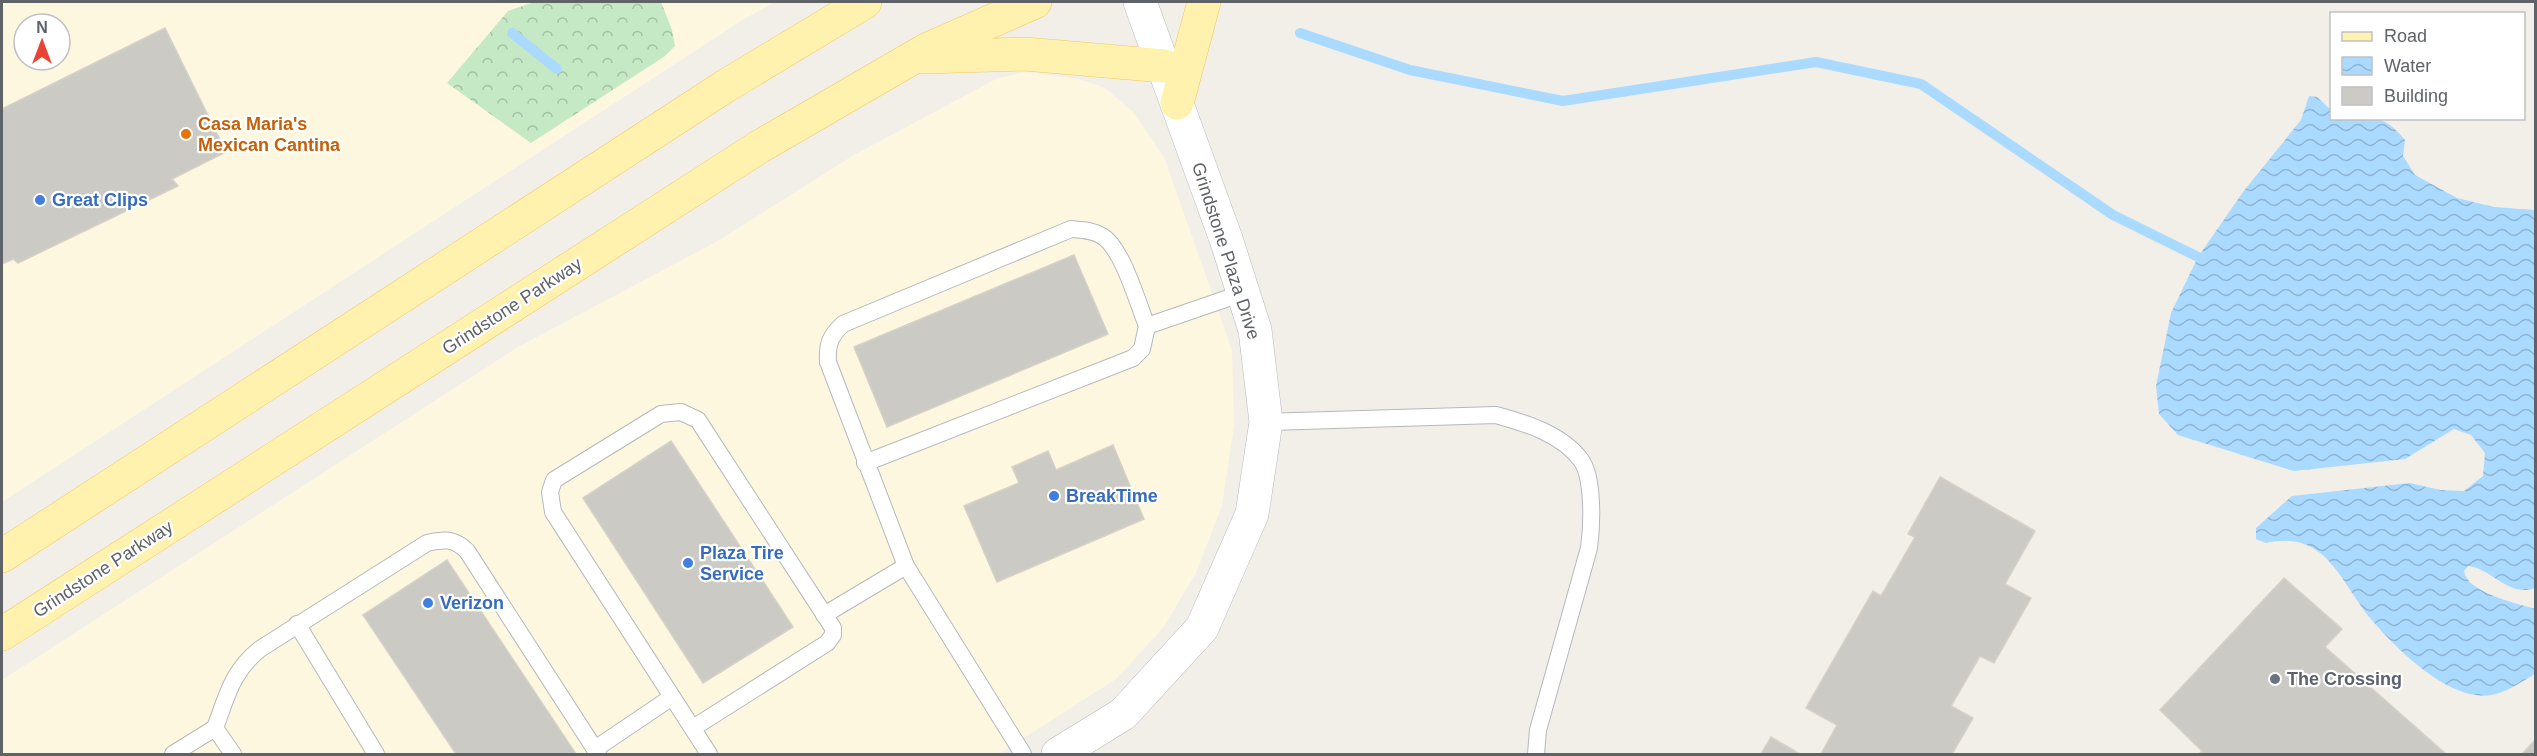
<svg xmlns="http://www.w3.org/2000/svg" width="2537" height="756" font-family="Arial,sans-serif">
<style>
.commercial{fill:#fef7e0;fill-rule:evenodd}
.forest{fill:url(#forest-crowns)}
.water{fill:url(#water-waves)}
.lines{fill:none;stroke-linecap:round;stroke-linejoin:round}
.stream{stroke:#aadaff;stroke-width:10}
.building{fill:#cccac5;stroke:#d6d1c6;stroke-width:1.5}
.lane-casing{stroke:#b5b8bc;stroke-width:18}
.street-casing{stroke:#b5b8bc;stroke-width:34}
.primary-casing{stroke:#f2c960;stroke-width:34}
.lane{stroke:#fff;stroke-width:16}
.street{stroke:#fff;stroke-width:33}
.primary{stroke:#fff2af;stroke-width:33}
.food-dot{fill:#e8710a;stroke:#fff;stroke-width:2}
.shop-dot{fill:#3f7fe0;stroke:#fff;stroke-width:2}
.worship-dot{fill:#6b7280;stroke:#fff;stroke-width:2}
.labels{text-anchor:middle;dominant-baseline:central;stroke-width:4.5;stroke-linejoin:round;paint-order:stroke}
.food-label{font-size:18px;font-weight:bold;fill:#c56008;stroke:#fff;text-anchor:start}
.shop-label{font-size:18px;font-weight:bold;fill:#366cbe;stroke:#fff;text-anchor:start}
.street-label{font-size:18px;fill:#5f6368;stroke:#fff}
.worship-label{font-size:18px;font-weight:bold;fill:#5b616d;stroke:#fff;text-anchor:start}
</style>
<defs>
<pattern id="forest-crowns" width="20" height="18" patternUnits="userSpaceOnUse" patternTransform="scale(1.5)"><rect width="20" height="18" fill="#c5e8c5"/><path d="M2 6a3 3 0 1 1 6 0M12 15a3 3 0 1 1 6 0" fill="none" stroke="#a3c0a4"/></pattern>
<pattern id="water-waves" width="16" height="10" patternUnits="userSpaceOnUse" patternTransform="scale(1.5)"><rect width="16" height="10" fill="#aadaff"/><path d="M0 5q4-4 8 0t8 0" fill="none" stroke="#8eb4d2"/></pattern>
</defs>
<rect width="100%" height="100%" fill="#f1efe8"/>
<g class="commercial">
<path d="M2 2H775L744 19 2 502ZM24 24H60V60H24Z"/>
<path d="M1027 72 1079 79 1105 88 1133 112 1164 157 1232 350 1234 426 1222 505 1196 573 1163 628 1116 679 999 754H2V680L518 347 716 242 854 155 998 78Z"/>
</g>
<path class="forest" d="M534 2H661L672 30 675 46 665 56 531 143 447 83 508 11Z"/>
<path class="water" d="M2309 96 2317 97 2331 110 2332 118C2366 118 2382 111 2405 140L2403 156 2415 175 2457 198 2494 207 2535 210V588C2509 598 2491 568 2468 566L2464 571C2467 593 2517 603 2535 609V674C2524 680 2512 689 2499 693 2456 709 2396 649 2371 619 2340 582 2327 529 2266 543L2256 539V528L2292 496 2410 483 2440 490 2464 491 2483 476 2485 453 2471 435 2454 429 2405 459 2294 471 2178 435 2159 414 2156 386 2171 313 2198 257 2243 192 2301 120Z"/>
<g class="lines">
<g class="stream">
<path d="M512 33 557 69"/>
<path d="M1300 33 1410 70 1563 101 1816 62 1921 84 2113 215 2198 257"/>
</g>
</g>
<g class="building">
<path d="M165 28 226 152 172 179 178 186 18 263 13 259 2 264V109Z"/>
<path d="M1074 255 1108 334 887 427 854 347Z"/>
<path d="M671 441 793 627 703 683 583 498Z"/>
<path d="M1113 445 1144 519 997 582 964 506 1019 483 1012 467 1048 451 1056 470Z"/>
<path d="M1940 477 2035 531 2005 584 2031 598 1994 663 1980 656 1951 706 1973 718 1952 754H1821L1837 725 1806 708 1873 591 1881 596 1915 537 1908 534Z"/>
<path d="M447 560 576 754H456L363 615Z"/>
<path d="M2284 578 2342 629 2325 647 2446 754H2199L2202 751 2160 710Z"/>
<path d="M1771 737 1800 754H1761Z"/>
<path d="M2536 739V754H2522Z"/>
</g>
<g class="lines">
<g class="lane-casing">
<g id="lane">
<path d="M1266 422 1496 415C1525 423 1562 434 1581 460 1594 478 1592 527 1589 548L1538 730 1536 754"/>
<path d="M865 463 1133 358 1142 349 1147 326"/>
<path d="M906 566 828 362C827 344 830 336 843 324L1071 229C1082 230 1092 230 1102 236 1122 247 1138 304 1147 326L1243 293"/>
<path d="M824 615 906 566 1023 754"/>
<path d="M297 624 376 754"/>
<path d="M215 728C227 696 232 671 260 649L427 543C444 539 454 538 467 551L598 754"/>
<path d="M693 728 827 643 833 635V628L698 420 681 412 661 414 554 480 550 492 553 512 709 754"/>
<path d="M595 749 672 697"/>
<path d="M173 754 215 728 233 754"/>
</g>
</g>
<g class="street-casing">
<path id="street" d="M1058 754 1123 714 1202 628 1252 514 1266 422 1255 330 1226 239 1140 2"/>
</g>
<g class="primary-casing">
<g id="primary">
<path d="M924 57 1025 54 1164 66"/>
<path d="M1177 103 1204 2"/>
<path d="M2 556 724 87 865 2"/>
<path d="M2 634 759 147 928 49 1035 2"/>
</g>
</g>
<use href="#lane" class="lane"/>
<use href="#street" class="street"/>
<use href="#primary" class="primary"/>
</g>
<circle class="food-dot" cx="186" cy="134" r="6"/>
<g class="shop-dot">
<circle cx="40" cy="200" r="6"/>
<circle cx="1054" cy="496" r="6"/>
<circle cx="688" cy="563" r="6"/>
<circle cx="428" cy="603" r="6"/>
</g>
<circle class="worship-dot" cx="2275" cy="679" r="6"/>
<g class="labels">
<g class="food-label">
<text x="198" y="124">Casa Maria's<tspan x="198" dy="21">Mexican Cantina</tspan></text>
</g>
<g class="shop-label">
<text x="52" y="200">Great Clips</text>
<text x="1066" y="496">BreakTime</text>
<text x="700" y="553">Plaza Tire<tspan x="700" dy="21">Service</tspan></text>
<text x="440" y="603">Verizon</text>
</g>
<g class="street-label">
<text transform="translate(1226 251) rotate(72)">Grindstone Plaza Drive</text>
<text transform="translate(512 306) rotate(-33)">Grindstone Parkway</text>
<text transform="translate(103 569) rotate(-33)">Grindstone Parkway</text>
</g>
<g class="worship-label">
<text x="2287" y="679">The Crossing</text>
</g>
</g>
<rect width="2537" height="756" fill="none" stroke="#5f6368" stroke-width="6"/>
<rect x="2330" y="12" width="195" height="108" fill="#ffffff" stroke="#bfc1c3" stroke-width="1.5"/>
<rect x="2342" y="32" width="30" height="9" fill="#fff2af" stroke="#bfc1c3" stroke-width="1.5"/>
<text x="2384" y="42" font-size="18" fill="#5f6368">Road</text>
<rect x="2342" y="57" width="30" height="18" fill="url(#water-waves)" stroke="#bfc1c3" stroke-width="1.5"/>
<text x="2384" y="72" font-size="18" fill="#5f6368">Water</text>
<rect x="2342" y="87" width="30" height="18" fill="#cccac5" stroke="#bfc1c3" stroke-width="1.5"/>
<text x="2384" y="102" font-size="18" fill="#5f6368">Building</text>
<g transform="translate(42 42)"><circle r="28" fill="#ffffff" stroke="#bfc1c3" stroke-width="1.5"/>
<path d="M0-4.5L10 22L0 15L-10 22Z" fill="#ea4335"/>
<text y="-9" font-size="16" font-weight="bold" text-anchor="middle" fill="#5f6368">N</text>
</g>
</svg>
